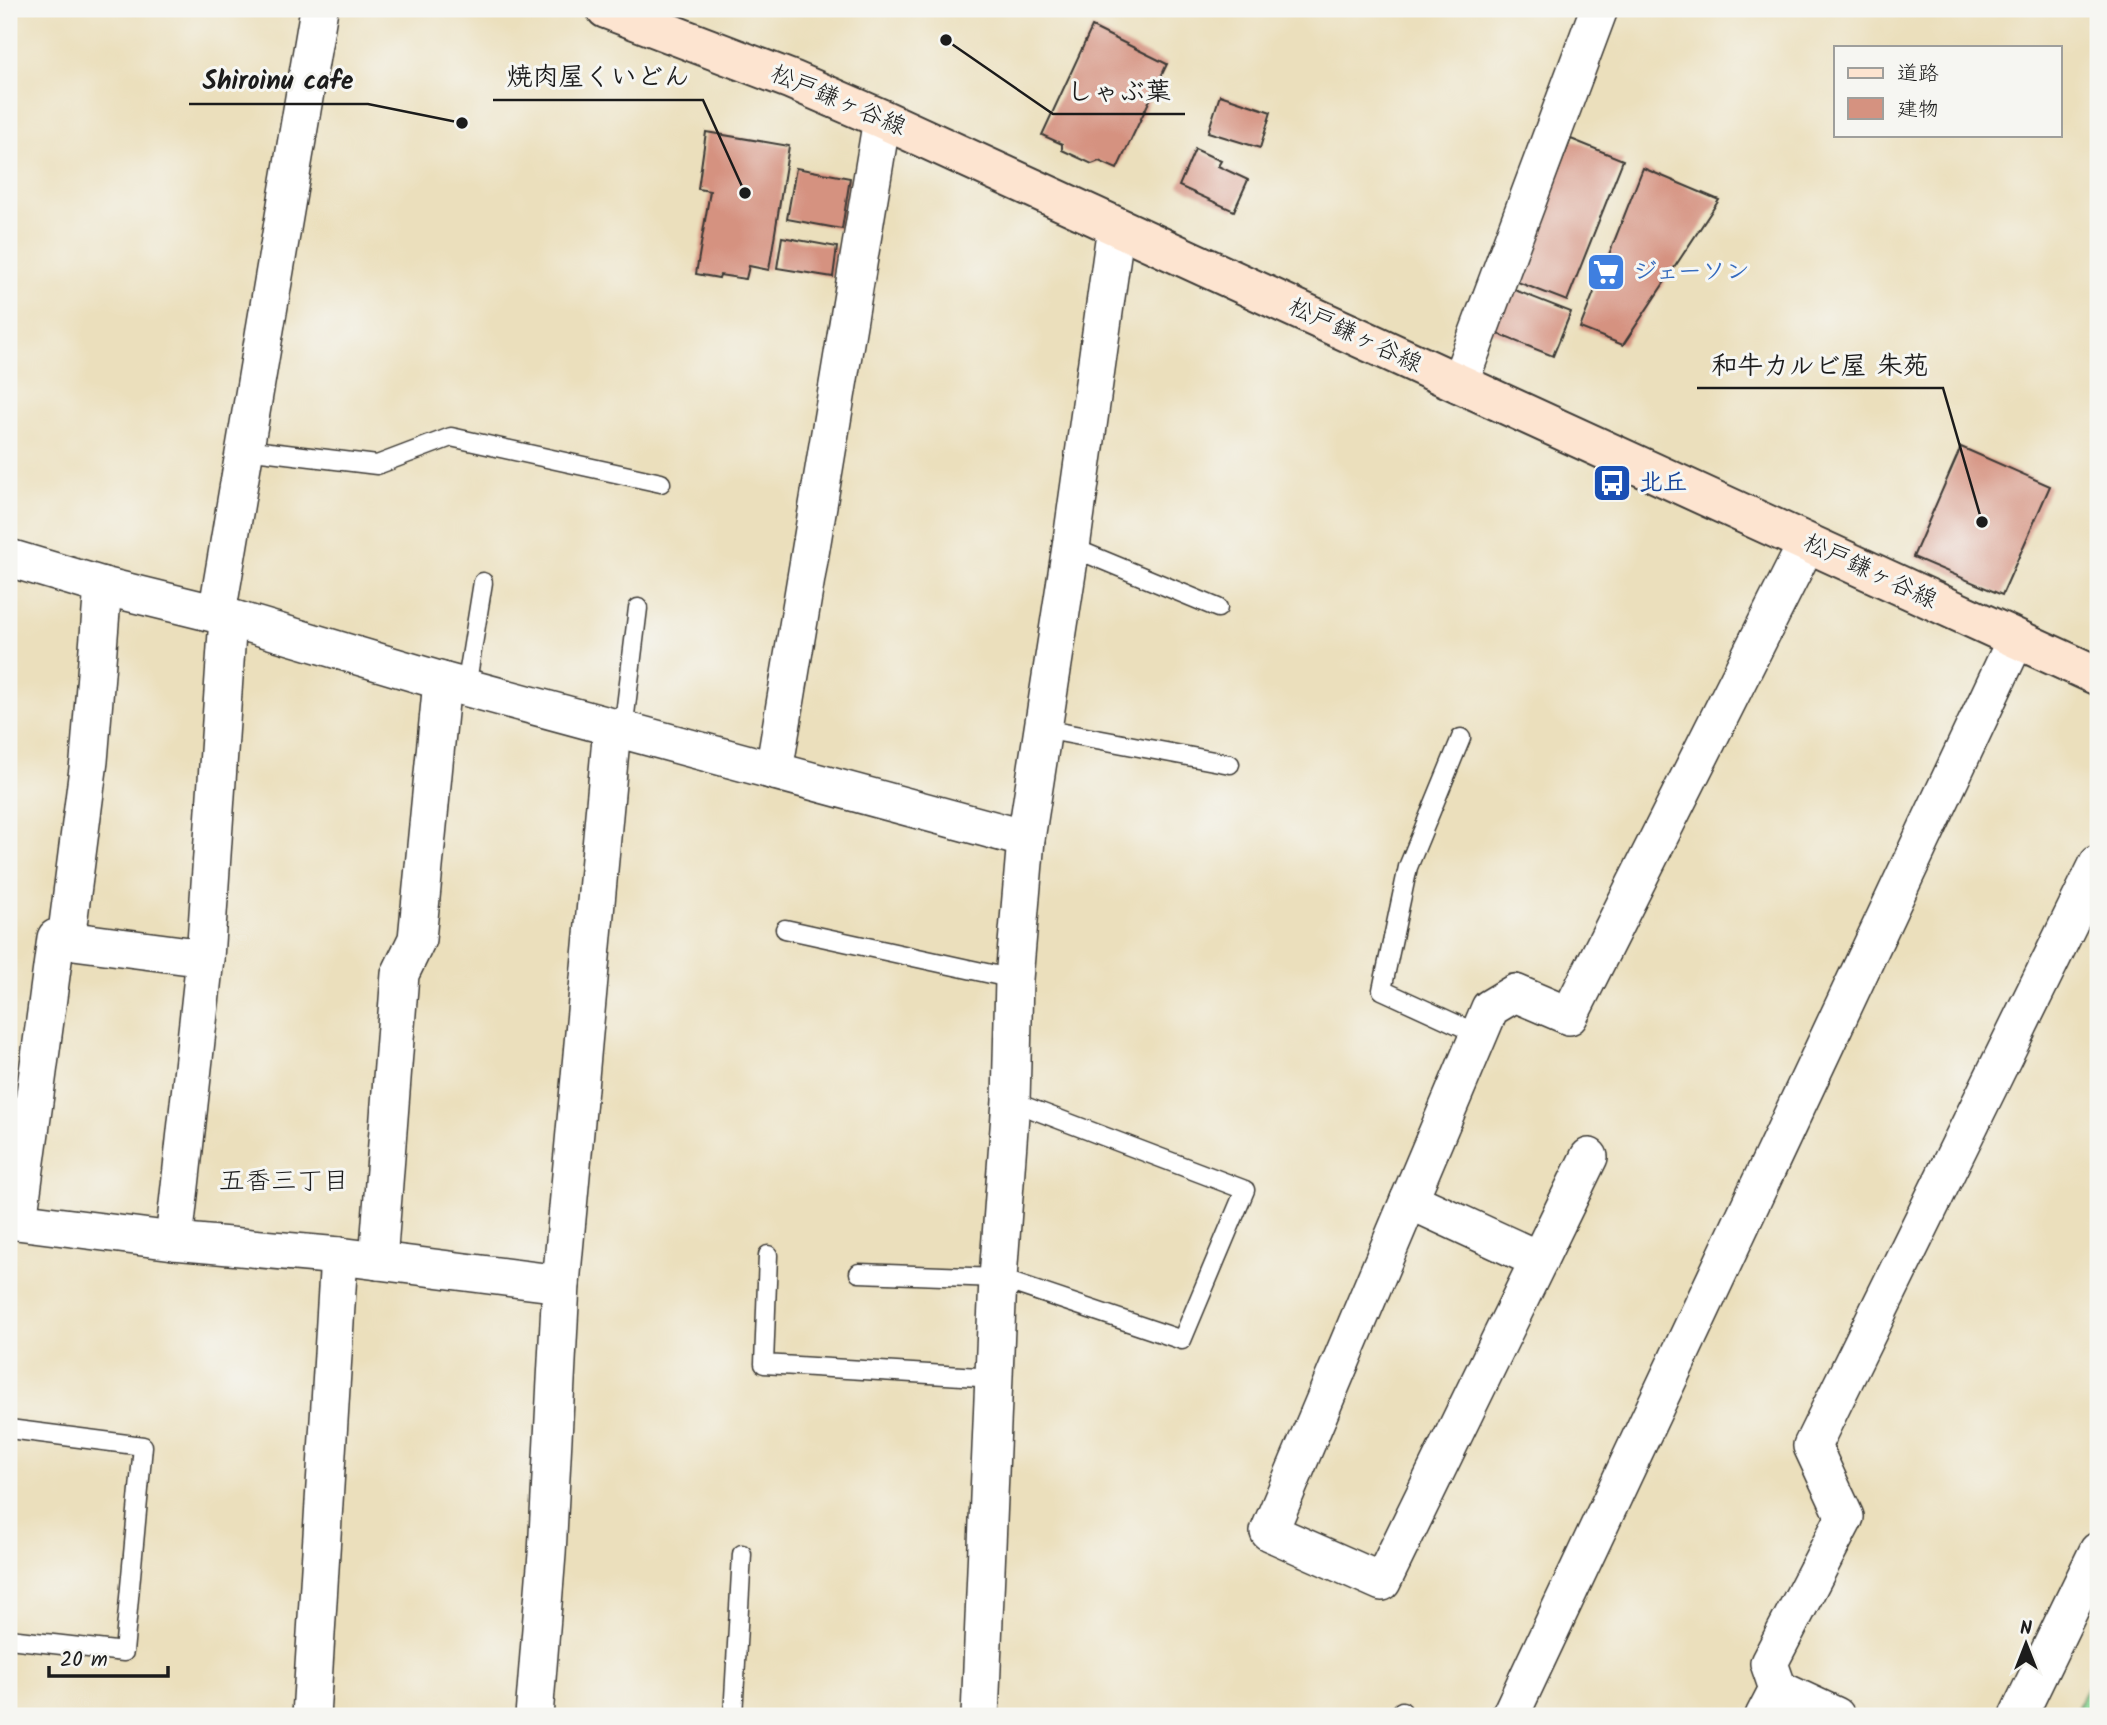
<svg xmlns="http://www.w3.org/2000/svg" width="2107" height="1725" font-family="Kalam,'Klee One',sans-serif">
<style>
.green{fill:#8fdb98;stroke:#567c5a;stroke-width:2}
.building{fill:#d59280}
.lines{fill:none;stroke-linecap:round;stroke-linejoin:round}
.lane-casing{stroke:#3b3934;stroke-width:21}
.street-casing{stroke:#3b3934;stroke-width:40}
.secondary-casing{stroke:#3b3934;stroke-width:42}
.lane{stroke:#fff;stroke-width:18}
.street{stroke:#fff;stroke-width:37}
.secondary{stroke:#fde4d0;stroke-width:38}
.labels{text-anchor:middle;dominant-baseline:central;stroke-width:6;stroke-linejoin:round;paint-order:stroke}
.street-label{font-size:24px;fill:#1c1c1c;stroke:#f6f6f2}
.shop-label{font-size:24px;font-weight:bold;fill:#366cbe;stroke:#f6f6f2;text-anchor:start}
.transit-label{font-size:24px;font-weight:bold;fill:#164399;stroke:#f6f6f2;text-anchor:start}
.neighbourhood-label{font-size:26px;fill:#1c1c1c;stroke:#f6f6f2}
.leader{fill:none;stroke:#1c1c1c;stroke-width:2.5}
.callout-dot{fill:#1c1c1c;stroke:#f6f6f2;stroke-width:2.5}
.callout-label{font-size:26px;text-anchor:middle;font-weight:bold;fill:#1c1c1c;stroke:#f6f6f2;stroke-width:6;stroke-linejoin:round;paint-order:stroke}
</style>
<rect width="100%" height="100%" fill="#f6f6f2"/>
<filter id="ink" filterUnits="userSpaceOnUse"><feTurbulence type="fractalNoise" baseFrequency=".0143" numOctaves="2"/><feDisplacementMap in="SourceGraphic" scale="14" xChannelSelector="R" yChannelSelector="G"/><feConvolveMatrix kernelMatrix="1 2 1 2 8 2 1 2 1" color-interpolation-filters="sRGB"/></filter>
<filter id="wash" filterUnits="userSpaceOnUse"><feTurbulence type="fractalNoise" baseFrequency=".00686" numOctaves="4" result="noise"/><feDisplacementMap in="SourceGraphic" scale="28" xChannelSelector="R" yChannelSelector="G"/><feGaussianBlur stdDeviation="1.57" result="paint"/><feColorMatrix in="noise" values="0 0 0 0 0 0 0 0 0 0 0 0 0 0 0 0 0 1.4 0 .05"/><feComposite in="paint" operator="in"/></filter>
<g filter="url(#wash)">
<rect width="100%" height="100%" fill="#ebdfbc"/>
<path class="green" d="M2098 1664V1716H2074Z"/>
<g id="blocks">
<g class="building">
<path d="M1092 27 1167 64 1117 169 1099 161 1092 164 1062 150V144L1042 135Z"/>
<path d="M1220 95 1271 112 1260 148 1208 132Z"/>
<path d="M706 132 789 146 769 270 749 266 746 279 720 275 719 278 696 274 710 191 698 189Z"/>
<path d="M1571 139 1623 160 1567 301 1515 281Z"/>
<path d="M1195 149 1221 161 1218 166 1248 180 1234 211 1179 186Z"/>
<path d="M796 168 850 178 842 229 787 219Z"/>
<path d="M1643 168 1719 200 1623 345 1580 328Z"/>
<path d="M782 237 837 247 833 277 777 268Z"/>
<path d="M1507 287 1571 312 1553 356 1490 331Z"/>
<path d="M1961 447 2050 486 2002 595 1913 557Z"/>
</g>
</g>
</g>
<g filter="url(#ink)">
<use href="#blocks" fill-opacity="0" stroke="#3b3934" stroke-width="2"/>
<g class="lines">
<g class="lane-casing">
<g id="lane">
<path d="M245 449 377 465 451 437 661 483"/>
<path d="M1071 547 1218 608"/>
<path d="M466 688 483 582"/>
<path d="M1043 729 1230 764"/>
<path d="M623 731 638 608"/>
<path d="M1461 738 1408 867 1382 990 1478 1034"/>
<path d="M785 929 1014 979"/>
<path d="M768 1255 764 1364 995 1378"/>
<path d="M859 1273 998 1278 1182 1340 1245 1190 1011 1101"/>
<path d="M9 1429 143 1446 124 1652 9 1639"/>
<path d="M733 1716 742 1554"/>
<path d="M1399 1716 1402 1711"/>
</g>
</g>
<g class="street-casing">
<g id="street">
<path d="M1459 384 1599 9"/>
<path d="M9 558 103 586 217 614 442 681 1026 839"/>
<path d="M217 614 319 9"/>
<path d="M774 771 882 119"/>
<path d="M66 940 205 958"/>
<path d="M1589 1157 1382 1582 1269 1532 1490 1008 1515 993 1569 1016 1807 543"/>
<path d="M1409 1200 1539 1260"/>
<path d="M9 1220 174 1241 339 1256 561 1284 547 1554 534 1716"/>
<path d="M18 1221 56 938 66 940 89 761 103 586"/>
<path d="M174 1241 205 958 228 618"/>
<path d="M378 1261 400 974 417 939 442 681"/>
<path d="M561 1284 612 728"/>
<path d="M1778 1689 1836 1716"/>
<path d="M311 1716 339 1256"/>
<path d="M980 1716 998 1278 1011 1101 1014 979 1026 839 1071 547 1116 226"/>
<path d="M1510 1716 2016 639"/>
<path d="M1764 1716 1778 1689 1769 1663 1845 1517 1812 1446 2098 864"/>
<path d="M2018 1716 2098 1551"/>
</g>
</g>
<g class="secondary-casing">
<path id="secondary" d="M606 9 792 80 882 119 2098 676"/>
</g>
<use href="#lane" class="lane"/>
<use href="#street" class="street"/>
<use href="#secondary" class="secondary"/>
</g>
</g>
<defs>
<g id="supermarket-square" transform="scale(2.0125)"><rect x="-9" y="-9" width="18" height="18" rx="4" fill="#3f7fe0" stroke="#f6f6f2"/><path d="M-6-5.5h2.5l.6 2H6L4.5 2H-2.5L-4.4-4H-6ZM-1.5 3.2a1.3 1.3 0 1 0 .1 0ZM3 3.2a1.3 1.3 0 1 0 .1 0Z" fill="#fff"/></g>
<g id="bus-square" transform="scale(2.0125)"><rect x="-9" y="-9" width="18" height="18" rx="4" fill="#1a4fb4" stroke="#f6f6f2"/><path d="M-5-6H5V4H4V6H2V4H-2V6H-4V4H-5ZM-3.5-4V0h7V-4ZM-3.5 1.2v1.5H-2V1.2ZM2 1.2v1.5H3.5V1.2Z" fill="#fff"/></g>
</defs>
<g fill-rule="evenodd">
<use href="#supermarket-square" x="1606" y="272"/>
<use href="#bus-square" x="1612" y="483"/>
</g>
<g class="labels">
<g class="street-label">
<text transform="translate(838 101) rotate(23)">松戸鎌ヶ谷線</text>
<text transform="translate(1355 336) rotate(25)">松戸鎌ヶ谷線</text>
<text transform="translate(1870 572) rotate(25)">松戸鎌ヶ谷線</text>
</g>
<g class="shop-label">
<text x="1633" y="272">ジェーソン</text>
</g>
<g class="transit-label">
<text x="1639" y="483">北丘</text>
</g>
<g class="neighbourhood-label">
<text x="284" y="1182">五香三丁目</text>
</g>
</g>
<path class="leader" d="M745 193L703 100H493M462 123L368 104H189M946 40L1053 114H1185M1982 522L1943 388H1697"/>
<g class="callout-dot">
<circle cx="745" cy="193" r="7"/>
<circle cx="462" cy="123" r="7"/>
<circle cx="946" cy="40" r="7"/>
<circle cx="1982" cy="522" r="7"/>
</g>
<g class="callout-label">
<text x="598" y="85">焼肉屋くいどん</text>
<text x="278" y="89">Shiroinu cafe</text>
<text x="1119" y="100">しゃぶ葉</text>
<text x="1820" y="374">和牛カルビ屋 朱苑</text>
</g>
<rect width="2107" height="1725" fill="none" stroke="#f6f6f2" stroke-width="35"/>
<rect x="1834" y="46" width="228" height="91" fill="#f6f6f2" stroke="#9f9f9c" stroke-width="2"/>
<rect x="1848" y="68" width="35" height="10" fill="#fde4d0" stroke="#9f9f9c" stroke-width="2"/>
<text x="1897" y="80" font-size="21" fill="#1c1c1c">道路</text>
<rect x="1848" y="98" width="35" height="21" fill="#d59280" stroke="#9f9f9c" stroke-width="2"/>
<text x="1897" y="116" font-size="21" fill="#1c1c1c">建物</text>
<g transform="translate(2026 1644)" stroke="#f6f6f2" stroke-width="5" paint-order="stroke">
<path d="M0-5L12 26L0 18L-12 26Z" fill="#1c1c1c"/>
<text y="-10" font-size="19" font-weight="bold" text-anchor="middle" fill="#1c1c1c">N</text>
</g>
<path d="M49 1666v10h119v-10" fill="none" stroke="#1c1c1c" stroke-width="3.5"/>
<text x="60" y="1666" font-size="21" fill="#1c1c1c" stroke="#f6f6f2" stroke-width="5" paint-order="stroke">20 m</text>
</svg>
